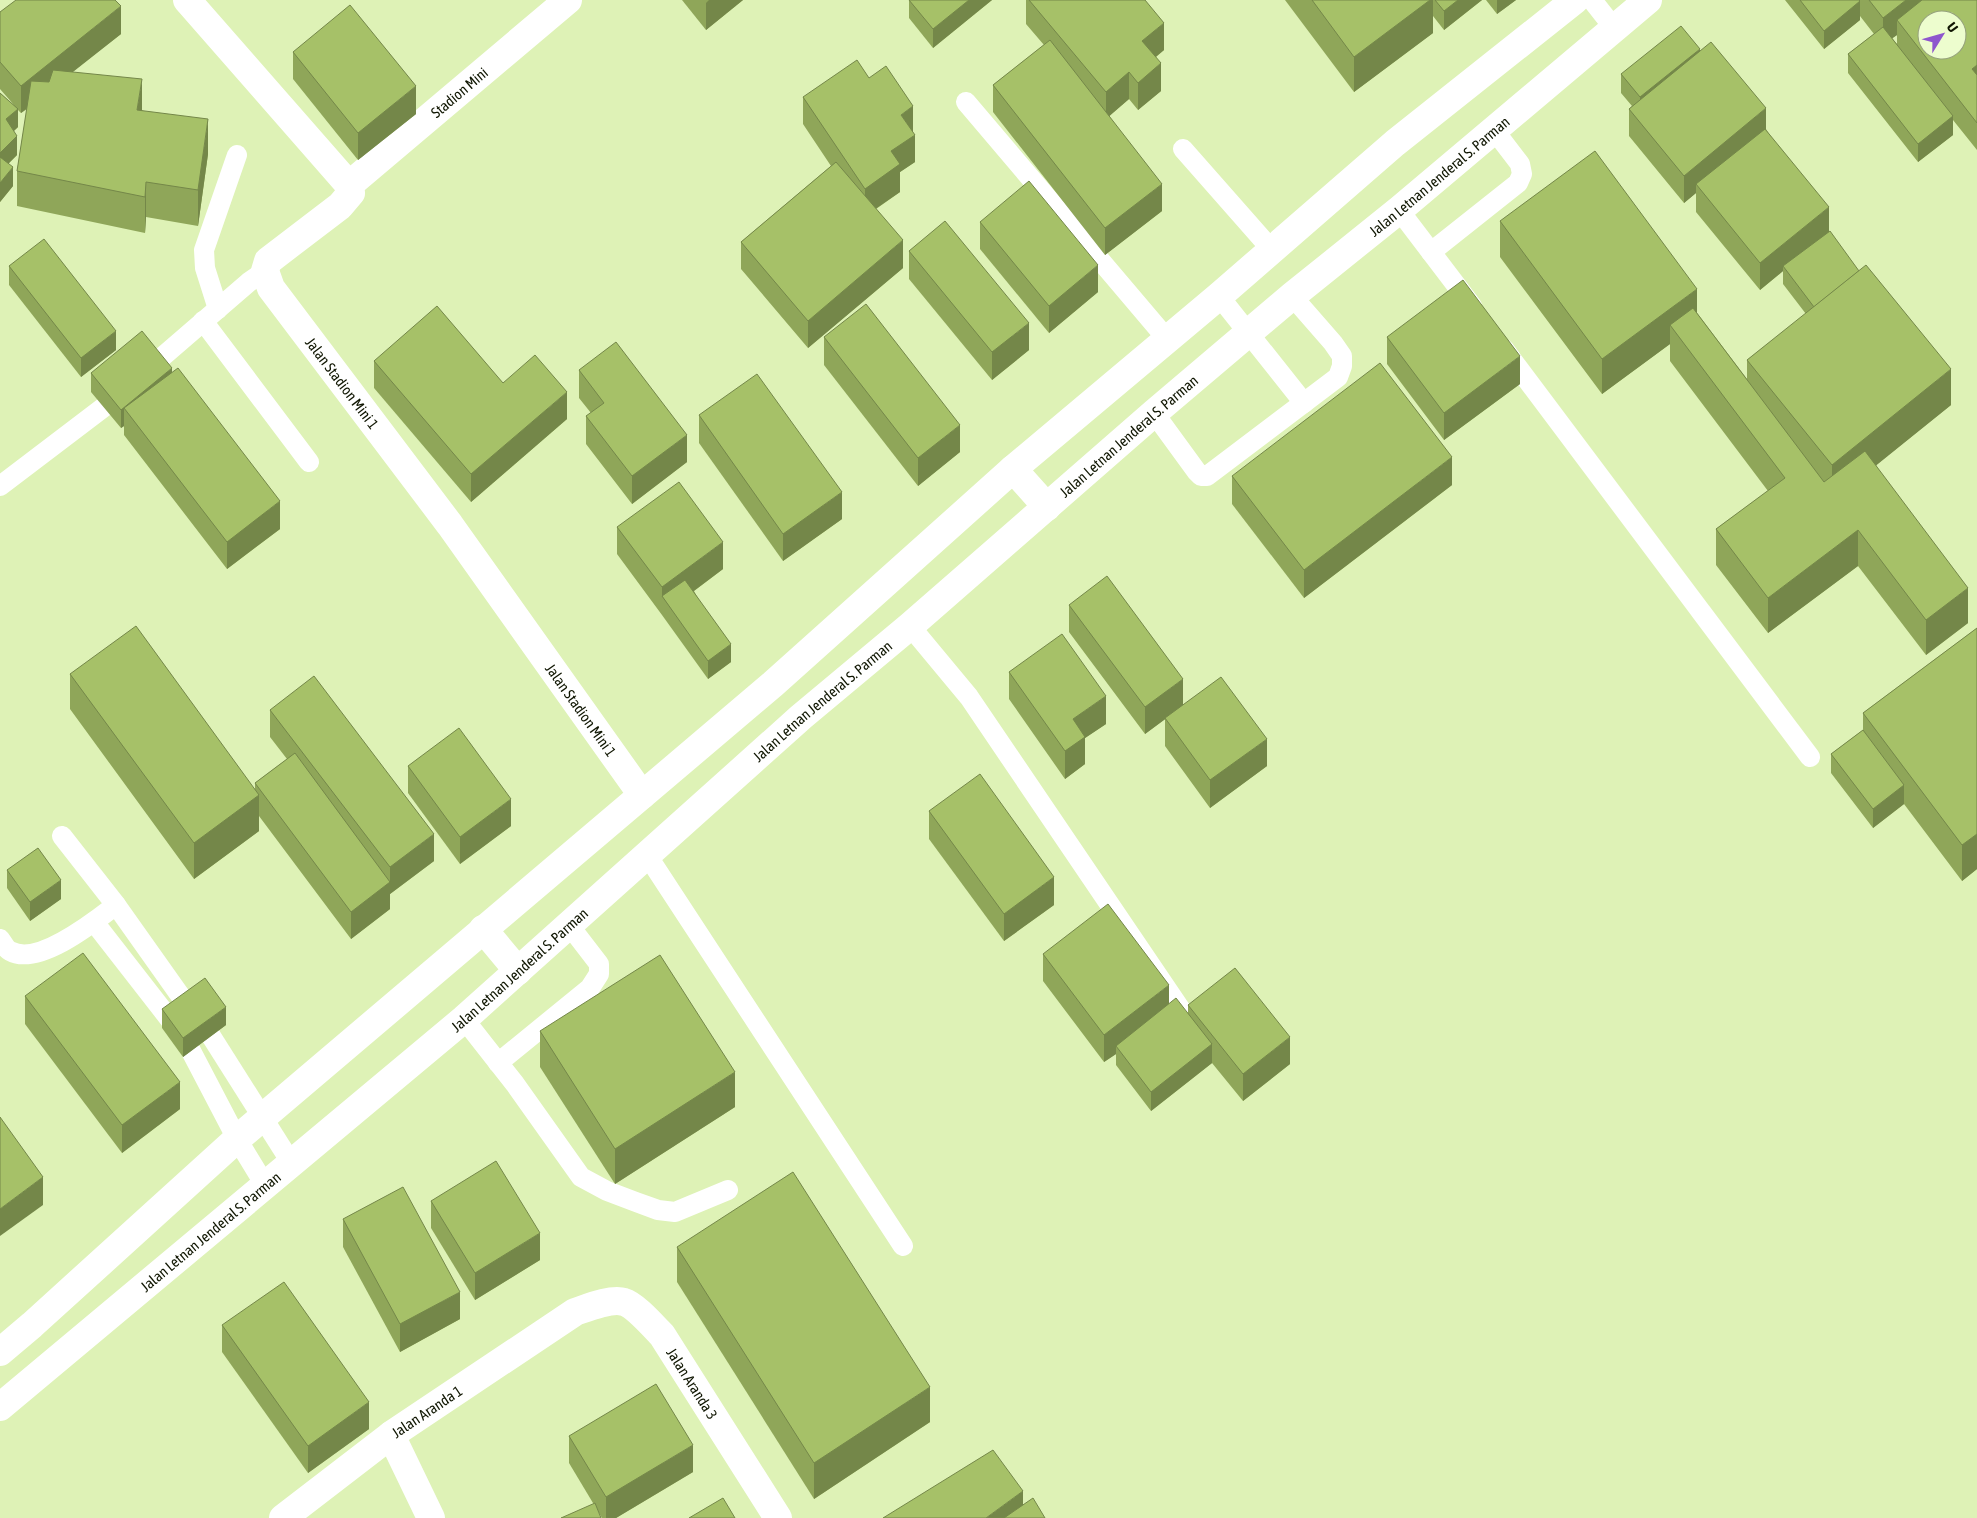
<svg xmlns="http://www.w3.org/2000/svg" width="1977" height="1518" font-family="'Asap Condensed',sans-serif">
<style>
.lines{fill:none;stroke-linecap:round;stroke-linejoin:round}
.service{stroke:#fff;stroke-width:20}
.minor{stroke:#fff;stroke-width:28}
.tertiary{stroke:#fff;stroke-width:28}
.wall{fill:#8fa659;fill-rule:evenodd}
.shaded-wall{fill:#748749}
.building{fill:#a6c168;stroke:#748749;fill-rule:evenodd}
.labels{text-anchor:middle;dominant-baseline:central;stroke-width:4;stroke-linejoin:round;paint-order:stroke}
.street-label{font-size:15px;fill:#101602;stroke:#edfdce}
</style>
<rect width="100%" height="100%" fill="#def2b6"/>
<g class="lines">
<g class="service">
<path d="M1592 0 1614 28"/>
<path d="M966 102 1167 339"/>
<path d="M1183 149 1271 249"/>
<path d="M1399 210 1472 306"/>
<path d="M1431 252 1518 183 1522 174 1520 164 1494 130"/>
<path d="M1219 296 1304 403"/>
<path d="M218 309 205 268 204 250 237 155"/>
<path d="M203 321 309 462"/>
<path d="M1504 349 1810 757"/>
<path d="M154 364 249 282 265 271"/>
<path d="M1154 413 1197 472 1201 476H1207L1338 377 1342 366V356L1333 343 1292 296"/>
<path d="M0 486 104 407"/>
<path d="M910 626 969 697 1188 1020"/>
<path d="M62 836 116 905 189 1008"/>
<path d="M647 855 903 1246"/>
<path d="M94 922 171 1021"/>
<path d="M0 939C3 943 6 949 10 951 38 967 94 922 116 905"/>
<path d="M464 1019 515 1084 581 1177 607 1191 636 1202 658 1210 675 1212 728 1190"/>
<path d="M211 1036 292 1164"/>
<path d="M191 1051 237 1139 265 1185"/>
<path d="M498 1063 590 988 599 974V964L569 925"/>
</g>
<g class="minor">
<path id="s1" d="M187 0 349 185 351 193 340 206 268 261 265 271 271 288 450 525 642 795"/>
<path id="s2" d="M349 185 568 0"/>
<path d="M391 1435 431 1518"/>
<path id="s3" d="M283 1518 391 1435 575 1312C587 1308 611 1298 624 1302 635 1305 654 1327 662 1335L778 1518"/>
</g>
<g class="tertiary">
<path d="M1013 469 1047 507"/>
<path d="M483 929 518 971"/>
<path d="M0 1352 32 1325 237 1139 773 684 1013 469 1219 296 1395 143 1575 0"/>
<path id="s4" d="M0 1407 464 1019 801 717 910 626 1154 413 1292 296 1399 210 1648 0"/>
</g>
</g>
<g class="wall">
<path d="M682 0H743L706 30Z"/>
<path d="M909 0H992L933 48 909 18Z"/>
<path d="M1026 0H1145L1164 50 1156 57 1161 91 1138 110 1129 99 1109 116 1162 211 1105 255 993 112V85L1044 45 1026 24Z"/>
<path d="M1285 0H1482L1444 30 1433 16V33L1354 92Z"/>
<path d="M1486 0H1516L1497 14Z"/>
<path d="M1785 0H1977V150L1953 120V135L1918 162 1848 73V54L1874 34 1860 16V20L1824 49ZM1897 35V44L1892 38Z"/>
<path d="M0 12 121 34 72 72 142 110 208 154 198 226 146 217 145 233 17 206V171L27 109 21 113 18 110V127L14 131 17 155 8 164 13 186 0 202V93L14 105 0 89Z"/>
<path d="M293 52 416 114 358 160 293 79Z"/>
<path d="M1700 52 1766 129 1829 232 1951 405 1876 465 1968 623 1926 655 1858 566 1768 633 1716 565V529L1768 491 1670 361V344L1602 394 1500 257V221L1697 313 1747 379V360L1806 314 1783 284V271L1760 290 1696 212V193L1684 203 1629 136V109L1632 106 1621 93V74Z"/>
<path d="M803 97 913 133 915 162 900 172V192L876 209 903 268 808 348 741 269V242L831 166 803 124Z"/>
<path d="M980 222 1098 292 1049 333 980 249Z"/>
<path d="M909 251 1029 350 992 380 909 279Z"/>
<path d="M9 266 116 350 81 377 9 285Z"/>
<path d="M824 337 960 452 918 486 824 365Z"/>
<path d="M1387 337 1520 384 1444 440 1387 364Z"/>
<path d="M374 361 503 383 567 419 471 502 374 388Z"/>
<path d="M579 370 687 462 632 504 586 444V416L591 413 579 398Z"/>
<path d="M172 372 280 529 227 569 124 435V426L121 428 91 392V373Z"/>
<path d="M699 415 842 519 783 561 699 443Z"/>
<path d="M1232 476 1452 485 1304 598 1232 504Z"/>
<path d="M617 527 723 569 694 591 731 662 708 679 662 615 617 554Z"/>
<path d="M1069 605 1183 705 1267 766 1210 808 1165 746V719L1145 734 1069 632Z"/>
<path d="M1977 628V869L1962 881 1904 804 1873 828 1831 773V754L1863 730V713Z"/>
<path d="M1009 672 1106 724 1085 738V764L1065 779 1009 699Z"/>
<path d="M70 674 255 789V783L287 759 270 737V710L434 861 390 894V909L351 939 259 816V831L194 879 70 709Z"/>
<path d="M408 766 511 826 460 864 408 793Z"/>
<path d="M929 811 1054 905 1004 941 929 839Z"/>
<path d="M7 870 61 899 30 921 7 888Z"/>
<path d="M1043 954 1169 1004 1188 1013V1005L1290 1064 1243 1101 1212 1063 1151 1111 1116 1065V1054L1104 1062 1043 981Z"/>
<path d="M25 996 180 1109 122 1153 25 1024Z"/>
<path d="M162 1009 226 1025 183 1057 162 1028Z"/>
<path d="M540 1031 735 1107 615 1184 540 1067Z"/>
<path d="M431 1201 540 1260 475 1300 431 1228Z"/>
<path d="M343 1219 460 1319 400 1352 343 1247Z"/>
<path d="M677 1247 930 1422 814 1499 677 1282Z"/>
<path d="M222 1325 369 1429 308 1473 222 1352Z"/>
<path d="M569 1436 693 1472 616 1518H602L569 1463Z"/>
</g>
<g class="shaded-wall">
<path d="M709 0H743L706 30V3Z"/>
<path d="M969 0H992L933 48V29Z"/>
<path d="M1430 0H1433V33L1354 92V57Z"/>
<path d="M1458 0H1482L1444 30V11Z"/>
<path d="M1497 0H1516L1497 14Z"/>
<path d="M1906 0H1940L1897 20V35L1883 45V18Z"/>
<path d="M1860 1V20L1824 49V31Z"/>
<path d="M121 6V34L21 113V86Z"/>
<path d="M1164 23V50L1142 68V41Z"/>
<path d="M1700 49V68L1640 115V97Z"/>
<path d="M1161 63V91L1138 110V83Z"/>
<path d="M1977 65V92L1972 69Z"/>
<path d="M1129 72V99L1106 119V92Z"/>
<path d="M142 79V115L137 110Z"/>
<path d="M416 86V114L358 160V133Z"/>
<path d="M913 106V133L901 115Z"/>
<path d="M1766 108V136L1696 184V193L1684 203V176Z"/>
<path d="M18 109V127L6 138V119Z"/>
<path d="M1953 116V135L1918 162V144Z"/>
<path d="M208 119V154L198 226V190Z"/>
<path d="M915 135V162L900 172V192L865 216V189L891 151Z"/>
<path d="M17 136V155L0 172V153Z"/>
<path d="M13 167V186L0 202V183Z"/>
<path d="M146 182V217L145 233V197Z"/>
<path d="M1162 184V211L1105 255V228Z"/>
<path d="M1829 207V234L1783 266V271L1760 290V263Z"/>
<path d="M903 240V268L808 348V321Z"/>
<path d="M1098 265V292L1049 333V306Z"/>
<path d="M1697 289V324L1670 325V344L1602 394V359Z"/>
<path d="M1029 323V350L992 380V352Z"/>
<path d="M116 331V350L81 377V358Z"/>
<path d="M1520 356V384L1444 440V413Z"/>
<path d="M172 368V387L124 408V426L121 428V410Z"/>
<path d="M1951 369V405L1832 501V465Z"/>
<path d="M567 392V419L471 502V474Z"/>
<path d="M960 425V452L918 486V458Z"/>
<path d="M687 435V462L632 504V476Z"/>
<path d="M1452 457V485L1304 598V570Z"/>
<path d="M842 492V519L783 561V534Z"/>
<path d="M280 501V529L227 569V542Z"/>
<path d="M1858 530V566L1768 633V598Z"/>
<path d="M723 542V569L671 608 662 596V587Z"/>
<path d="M1968 588V623L1926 655V620Z"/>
<path d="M731 644V662L708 679V661Z"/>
<path d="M1183 679V706L1145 734V707Z"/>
<path d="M1106 696V724L1085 738V764L1065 779V751L1073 719Z"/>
<path d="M1267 739V766L1210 808V780Z"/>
<path d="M1904 785V804L1873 828V809Z"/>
<path d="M259 795V831L194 879V843Z"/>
<path d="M511 799V826L460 864V837Z"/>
<path d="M434 834V861L390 894V867Z"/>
<path d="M1977 834V869L1962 881V845Z"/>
<path d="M1054 877V905L1004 941V914Z"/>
<path d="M61 880V899L30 921V902Z"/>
<path d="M390 882V909L351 939V912Z"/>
<path d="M1169 985V1012L1116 1046V1054L1104 1062V1035Z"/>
<path d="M226 1007V1025L183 1057V1038Z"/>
<path d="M1290 1037V1064L1243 1101V1074Z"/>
<path d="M1212 1044V1063L1151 1111V1092Z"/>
<path d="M735 1072V1107L615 1184V1149Z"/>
<path d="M180 1082V1109L122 1153V1125Z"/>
<path d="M43 1177V1205L0 1236V1209Z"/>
<path d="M540 1233V1260L475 1300V1273Z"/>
<path d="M460 1292V1319L400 1352V1324Z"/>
<path d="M930 1387V1422L814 1499V1463Z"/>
<path d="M369 1402V1429L308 1473V1446Z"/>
<path d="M693 1445V1472L616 1518H606V1497Z"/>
<path d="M1023 1491V1518H986Z"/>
</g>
<g class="building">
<path d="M16 0H115L121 6 21 86 0 62V12Z"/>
<path d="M909 0H969L933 29Z"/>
<path d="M1029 0H1145L1164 23 1142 41 1161 63 1138 83 1129 72 1106 92Z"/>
<path d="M1312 0H1430L1354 57Z"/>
<path d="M1435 0H1458L1444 11Z"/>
<path d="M1800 0H1859L1860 1 1824 31Z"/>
<path d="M1869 0H1906L1883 18Z"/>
<path d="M1922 0H1977V65L1972 69 1977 75V123L1897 20ZM1927 20H1957V50H1927Z"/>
<path d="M350 5 416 86 358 133 293 52Z"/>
<path d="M1681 26 1700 49 1640 97 1621 74Z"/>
<path d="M1883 27 1953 116 1918 144 1848 54Z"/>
<path d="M1050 40 1162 184 1105 228 993 85Z"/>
<path d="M1711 42 1766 108 1684 176 1629 109Z"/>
<path d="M857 60 869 78 886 66 913 106 901 115 915 135 891 151 900 164 865 189 803 97Z"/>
<path d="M53 70 142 79 137 110 208 119 198 190 146 182 145 197 17 171 31 81 49 82Z"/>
<path d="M0 93 18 109 6 119 17 136 0 153Z"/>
<path d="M1765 129 1829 207 1760 263 1696 184Z"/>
<path d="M1595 151 1697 289 1602 359 1500 221Z"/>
<path d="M0 157 13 167 0 183Z"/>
<path d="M836 162 903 240 808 321 741 242Z"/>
<path d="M1029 181 1098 265 1049 306 980 222Z"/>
<path d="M945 221 1029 323 992 352 909 251Z"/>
<path d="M1830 231 1859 271 1814 307 1783 266Z"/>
<path d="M44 239 116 331 81 358 9 266Z"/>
<path d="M1866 265 1951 369 1832 465 1747 360Z"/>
<path d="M1463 280 1520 356 1444 413 1387 337Z"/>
<path d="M866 304 960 425 918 458 824 337Z"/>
<path d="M437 306 503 383 535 355 567 392 471 474 374 361Z"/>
<path d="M1693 308 1824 482 1865 451 1968 588 1926 620 1858 530 1768 598 1716 529 1785 478 1670 325Z"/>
<path d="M142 331 172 368 121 410 91 373Z"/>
<path d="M616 342 687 435 632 476 586 416 604 403 579 370Z"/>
<path d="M1380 363 1452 457 1304 570 1232 476Z"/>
<path d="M178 368 280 501 227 542 124 408Z"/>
<path d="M757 374 842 492 783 534 699 415Z"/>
<path d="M679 482 723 542 662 587 617 527Z"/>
<path d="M1107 576 1183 679 1145 707 1069 605Z"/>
<path d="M685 580 731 644 708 661 662 596Z"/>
<path d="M136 626 259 795 194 843 70 674Z"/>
<path d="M1977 628V834L1962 845 1863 713Z"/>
<path d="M1062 634 1106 696 1073 719 1085 737 1065 751 1009 672Z"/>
<path d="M314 676 434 834 390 867 270 710Z"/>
<path d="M1221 677 1267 739 1210 780 1165 718Z"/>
<path d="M459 728 511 799 460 837 408 766Z"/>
<path d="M1863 730 1904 785 1873 809 1831 754Z"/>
<path d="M295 753 390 882 351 912 255 783Z"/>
<path d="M980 774 1054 877 1004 914 929 811Z"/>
<path d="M38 848 61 880 30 902 7 870Z"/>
<path d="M1108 904 1169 985 1104 1035 1043 954Z"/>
<path d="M83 953 180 1082 122 1125 25 996Z"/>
<path d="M660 955 735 1072 615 1149 540 1031Z"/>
<path d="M1235 968 1290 1037 1243 1074 1188 1005Z"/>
<path d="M205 978 226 1007 183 1038 162 1009Z"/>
<path d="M1176 998 1212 1044 1151 1092 1116 1046Z"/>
<path d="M0 1117 43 1177 0 1209Z"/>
<path d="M496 1161 540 1233 475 1273 431 1201Z"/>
<path d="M793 1172 930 1387 814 1463 677 1247Z"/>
<path d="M403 1187 460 1292 400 1324 343 1219Z"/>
<path d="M284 1282 369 1402 308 1446 222 1325Z"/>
<path d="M656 1384 693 1445 606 1497 569 1436Z"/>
<path d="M993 1450 1023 1491 986 1518H883Z"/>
<path d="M723 1498 735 1518H689Z"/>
<path d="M1033 1498 1045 1518H1004Z"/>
<path d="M595 1503 601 1518H561Z"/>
</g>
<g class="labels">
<g class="street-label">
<text stroke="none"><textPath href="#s2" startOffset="144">Stadion Mini</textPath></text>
<text stroke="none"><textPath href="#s4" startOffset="1894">Jalan Letnan Jenderal S. Parman</textPath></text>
<text stroke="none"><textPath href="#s1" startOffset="509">Jalan Stadion Mini 1</textPath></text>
<text stroke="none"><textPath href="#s4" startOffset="1489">Jalan Letnan Jenderal S. Parman</textPath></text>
<text stroke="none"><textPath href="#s4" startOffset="1084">Jalan Letnan Jenderal S. Parman</textPath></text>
<text stroke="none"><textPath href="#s1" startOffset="914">Jalan Stadion Mini 1</textPath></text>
<text stroke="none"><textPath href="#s4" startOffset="679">Jalan Letnan Jenderal S. Parman</textPath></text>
<text stroke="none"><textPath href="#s4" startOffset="274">Jalan Letnan Jenderal S. Parman</textPath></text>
<text stroke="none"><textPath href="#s3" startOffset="516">Jalan Aranda 3</textPath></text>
<text stroke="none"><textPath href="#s3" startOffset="179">Jalan Aranda 1</textPath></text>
</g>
</g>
<g transform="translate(1942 35) rotate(53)"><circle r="24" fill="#edfdce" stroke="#95a17c"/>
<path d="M0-4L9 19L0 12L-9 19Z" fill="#8e56cd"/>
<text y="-8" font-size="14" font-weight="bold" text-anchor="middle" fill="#101602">U</text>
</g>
</svg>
